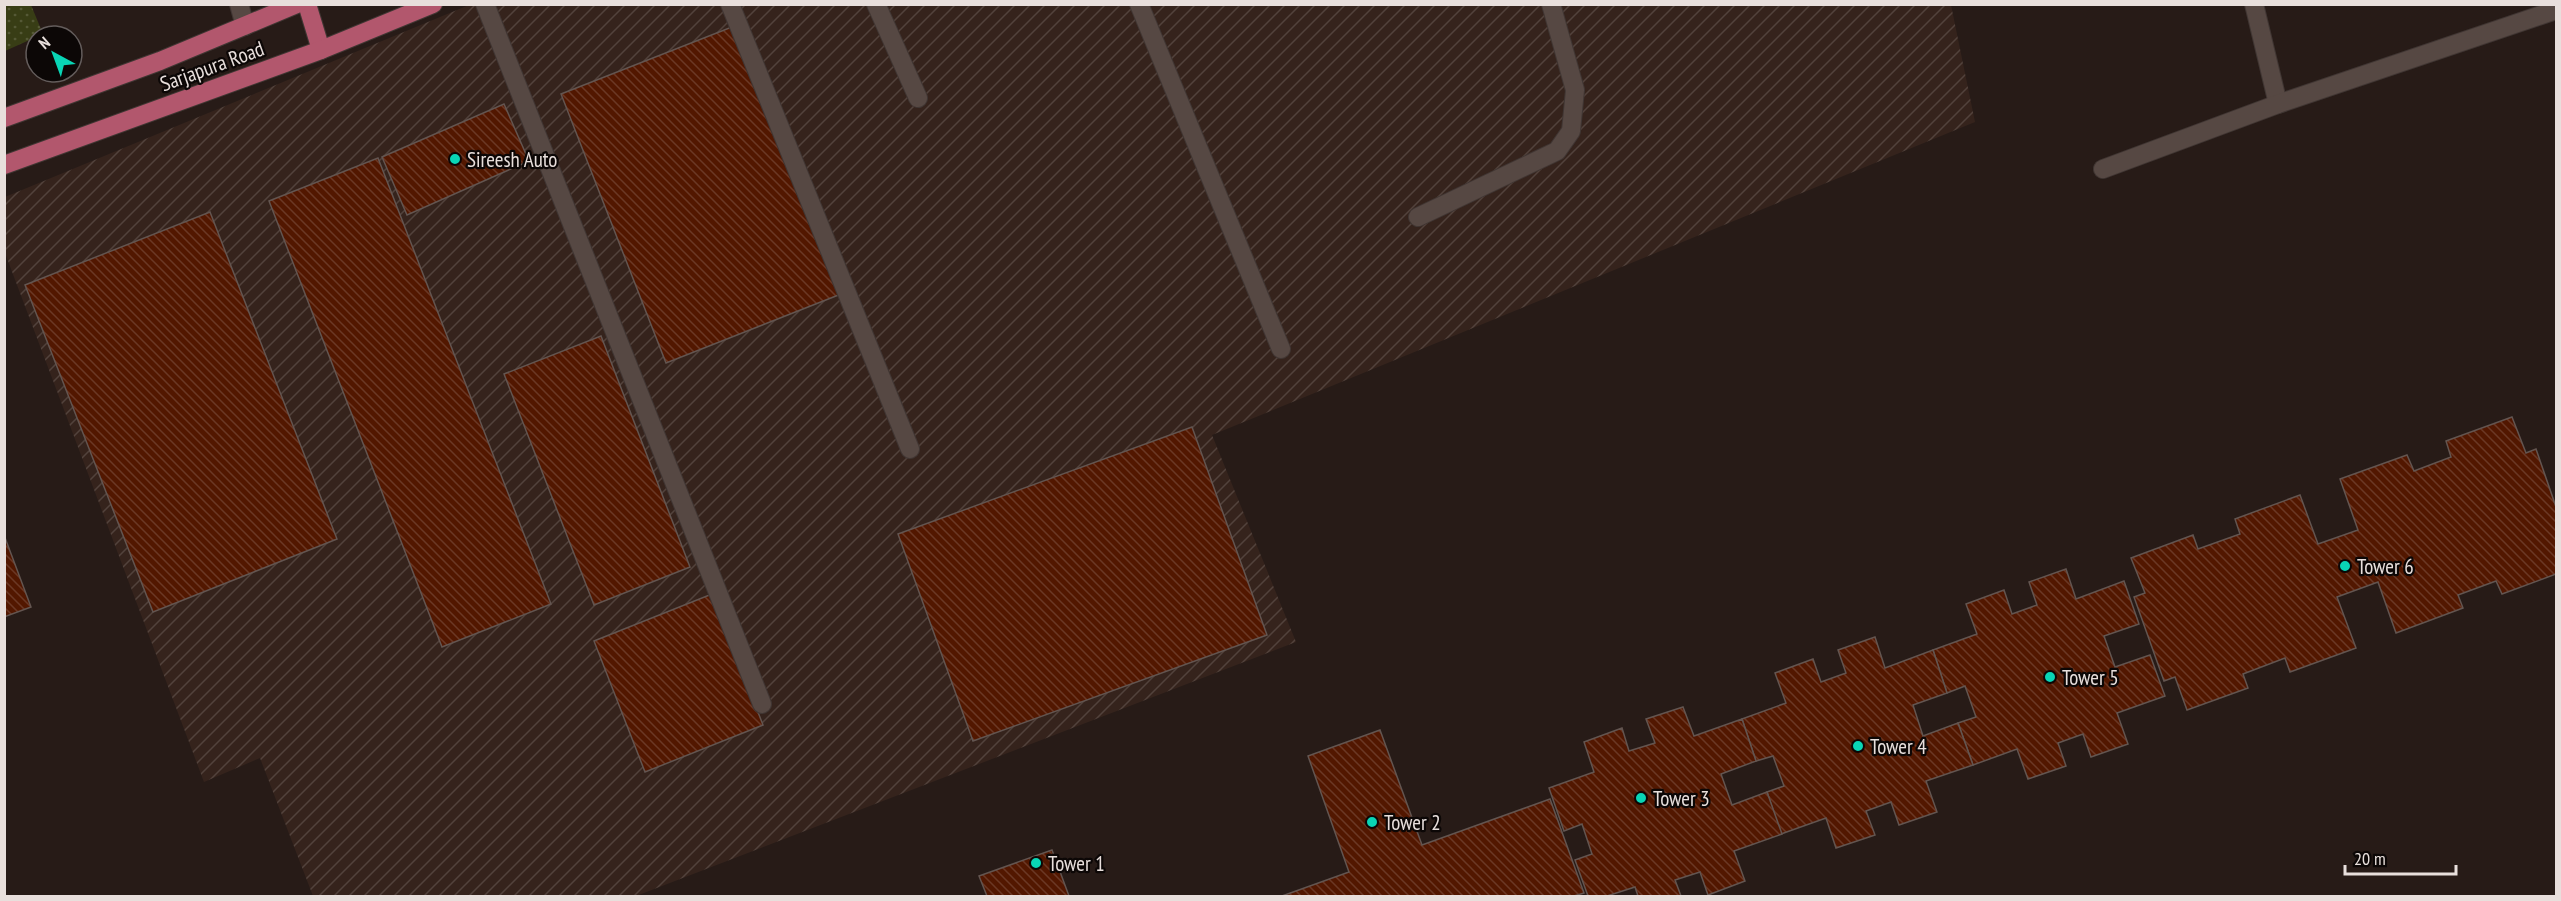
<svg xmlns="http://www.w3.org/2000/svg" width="2561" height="901" font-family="'PT Sans Narrow',sans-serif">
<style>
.industrial{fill:url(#industrial-furrows)}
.grass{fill:url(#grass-dots)}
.building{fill:url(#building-back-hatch);stroke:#635550;stroke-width:1.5}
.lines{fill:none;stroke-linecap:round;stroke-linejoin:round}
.minor-casing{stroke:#403633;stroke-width:20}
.major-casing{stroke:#403633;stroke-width:20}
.minor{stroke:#564843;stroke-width:18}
.major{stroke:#b2576d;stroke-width:18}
.poi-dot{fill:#09d5b5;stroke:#0c0706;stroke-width:2}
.labels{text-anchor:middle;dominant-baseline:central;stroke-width:4.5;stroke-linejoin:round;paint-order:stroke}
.street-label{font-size:21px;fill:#e8dfdc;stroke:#0c0706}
.poi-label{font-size:21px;fill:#e8dfdc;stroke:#0c0706;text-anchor:start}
</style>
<defs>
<pattern id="industrial-furrows" width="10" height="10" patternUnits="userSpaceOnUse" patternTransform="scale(1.5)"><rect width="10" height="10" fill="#35231c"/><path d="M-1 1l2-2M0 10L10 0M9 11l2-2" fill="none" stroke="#52423c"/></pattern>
<pattern id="grass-dots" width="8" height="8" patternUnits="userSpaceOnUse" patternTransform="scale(1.5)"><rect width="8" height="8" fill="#383d15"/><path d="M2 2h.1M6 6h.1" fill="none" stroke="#555936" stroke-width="1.8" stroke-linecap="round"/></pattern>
<pattern id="building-back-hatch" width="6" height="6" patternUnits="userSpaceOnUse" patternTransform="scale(1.5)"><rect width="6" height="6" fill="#521700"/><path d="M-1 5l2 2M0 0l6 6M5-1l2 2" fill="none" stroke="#6b3825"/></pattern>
</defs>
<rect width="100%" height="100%" fill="#271b17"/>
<path class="industrial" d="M469 5H1951L1975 122 1212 435 1296 642 636 896H313L260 758 204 782 5 253V197Z"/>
<path class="grass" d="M5 4 31 5 43 34 5 51Z"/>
<g class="building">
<path d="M737 25 841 294 666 363 561 94Z"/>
<path d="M504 104 529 161 407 215 382 157Z"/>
<path d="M378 158 551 604 442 647 269 201Z"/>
<path d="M210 212 337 539 153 612 25 285Z"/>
<path d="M601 336 690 567 594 605 504 374Z"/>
<path d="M2512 417 2526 453 2536 449 2556 507V574L2502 594 2496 581 2458 595 2463 608 2396 633 2378 582 2337 597 2356 648 2290 672 2285 658 2243 674 2248 688 2187 710 2175 677 2164 681 2134 597 2145 593 2131 558 2193 535 2198 549 2240 534 2235 519 2300 495 2318 544 2358 530 2340 479 2407 455 2414 471 2451 457 2446 441Z"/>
<path d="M1192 427 1267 635 973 741 898 534Z"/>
<path d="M4 535 31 607 4 617Z"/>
<path d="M2066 569 2076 599 2124 581 2139 624 2104 636 2115 667 2150 655 2165 696 2117 713 2128 744 2091 757 2083 734 2058 743 2066 766 2028 779 2017 749 1973 765 1958 723 1976 717 1965 686 1947 693 1933 650 1977 634 1966 604 2004 590 2012 614 2037 605 2029 582Z"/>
<path d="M712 594 763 725 645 772 594 641Z"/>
<path d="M1875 637 1885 668 1933 650 1947 693 1913 705 1923 736 1958 723 1973 765 1926 781 1937 812 1899 825 1891 802 1866 811 1875 835 1836 848 1826 818 1781 834 1767 792 1784 786 1773 756 1756 761 1742 719 1786 703 1775 673 1813 659 1821 682 1846 673 1838 650Z"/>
<path d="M1683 707 1694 736 1742 719 1756 761 1721 774 1732 805 1767 792 1782 834 1734 851 1745 881 1708 895 1700 872 1675 880 1681 896H1638L1635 887 1607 896H1588L1575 860 1592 854 1582 824 1564 831 1549 788 1594 772 1584 742 1622 728 1629 751 1655 743 1646 719Z"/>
<path d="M1380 730 1422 845 1550 799 1584 893 1574 896H1282L1349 872 1308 756Z"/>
<path d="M1052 850 1069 896H987L979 876Z"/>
</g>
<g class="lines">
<g class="minor-casing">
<g id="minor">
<path d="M239 4 245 26"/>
<path d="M485 4 762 704"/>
<path d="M730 4 910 449"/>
<path d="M876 4 918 98"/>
<path d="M1139 4 1281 349"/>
<path d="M2254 4 2278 104"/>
<path d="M2103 169 2278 104 2556 10"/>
<path d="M1418 217 1557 151 1571 131 1575 90 1551 4"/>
</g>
</g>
<g class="major-casing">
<g id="major">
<path d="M307 4 321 50"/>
<path d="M4 118 160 61 297 4"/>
<path d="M4 165 321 50 433 4"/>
</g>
</g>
<use href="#minor" class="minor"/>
<use href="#major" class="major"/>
</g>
<g class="poi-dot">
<circle cx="455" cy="159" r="6"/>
<circle cx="2345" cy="566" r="6"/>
<circle cx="2050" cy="677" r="6"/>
<circle cx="1858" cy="746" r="6"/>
<circle cx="1641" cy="798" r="6"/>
<circle cx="1372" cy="822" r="6"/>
<circle cx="1036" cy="863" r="6"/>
</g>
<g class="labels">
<g class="street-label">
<text transform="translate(212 66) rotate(-20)">Sarjapura Road</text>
</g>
<g class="poi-label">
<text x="467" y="159">Sireesh Auto</text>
<text x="2357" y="566">Tower 6</text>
<text x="2062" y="677">Tower 5</text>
<text x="1870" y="746">Tower 4</text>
<text x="1653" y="798">Tower 3</text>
<text x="1384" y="822">Tower 2</text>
<text x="1048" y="863">Tower 1</text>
</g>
</g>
<rect width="2561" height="901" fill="none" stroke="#e8dfdc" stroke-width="12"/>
<g transform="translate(54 54) rotate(319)"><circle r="28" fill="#0c0706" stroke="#645d5c" stroke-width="1.5"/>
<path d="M0-4.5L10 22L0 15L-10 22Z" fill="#09d5b5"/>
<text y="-9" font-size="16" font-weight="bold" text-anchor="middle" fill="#e8dfdc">N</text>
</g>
<path d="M2345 865v9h111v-9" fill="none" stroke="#e8dfdc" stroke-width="3"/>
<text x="2354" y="865" font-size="18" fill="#e8dfdc" stroke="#0c0706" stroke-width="4.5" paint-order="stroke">20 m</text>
</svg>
